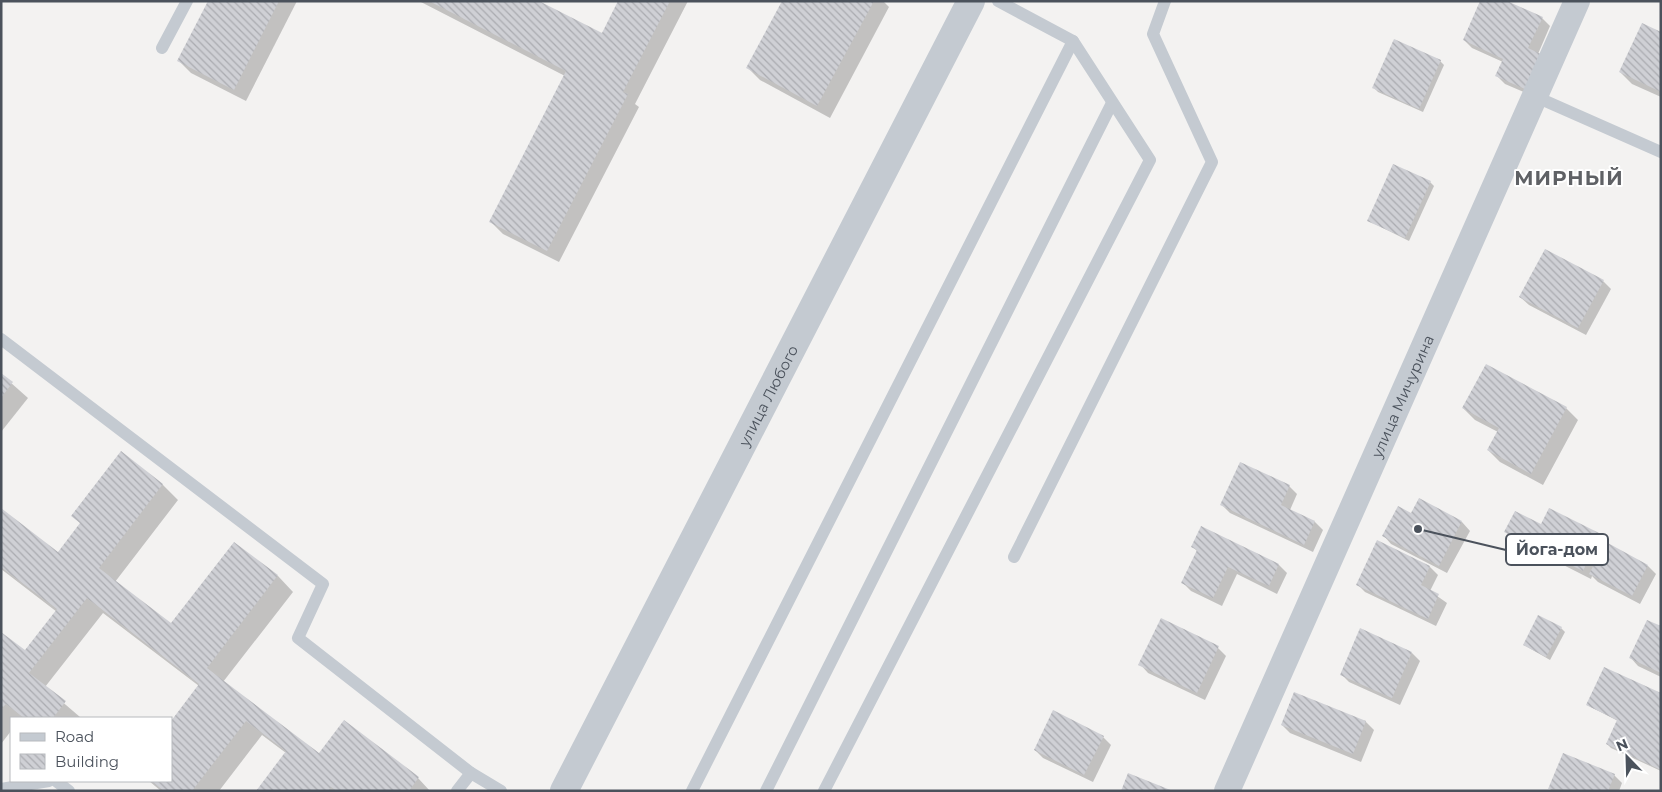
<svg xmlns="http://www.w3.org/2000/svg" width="1662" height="792" font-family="Montserrat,sans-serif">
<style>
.shadow{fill:#0003}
.building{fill:url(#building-back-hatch)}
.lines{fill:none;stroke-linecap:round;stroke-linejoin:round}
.service{stroke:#c4cad1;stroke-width:12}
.minor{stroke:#c4cad1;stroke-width:26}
.tertiary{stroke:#c4cad1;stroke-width:28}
.labels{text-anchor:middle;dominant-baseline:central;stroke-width:4;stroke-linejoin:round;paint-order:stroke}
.street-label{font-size:15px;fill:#4b525c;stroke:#fff}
.district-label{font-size:20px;font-weight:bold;letter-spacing:1px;fill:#5f6165;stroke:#fff}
.leader{fill:none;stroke:#4b525c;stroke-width:2}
.callout-dot{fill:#4b525c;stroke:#fff;stroke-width:2}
.callout{fill:#fff;stroke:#4b525c;stroke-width:2}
.callout-label{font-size:16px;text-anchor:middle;font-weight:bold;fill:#4b525c}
</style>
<defs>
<pattern id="building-back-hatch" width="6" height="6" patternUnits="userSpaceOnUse" patternTransform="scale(1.25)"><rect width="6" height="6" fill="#cfd0d5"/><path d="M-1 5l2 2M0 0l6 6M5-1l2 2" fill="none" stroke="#aaabb0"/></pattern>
</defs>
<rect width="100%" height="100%" fill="#f3f2f1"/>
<g class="shadow">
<path d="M210 1H297L246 101 191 73 179 61Z"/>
<path d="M419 1H536L602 35 620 1H688L635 104 639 107 559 262 503 234 491 222 565 76Z"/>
<path d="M784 1H883L889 7 830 118 760 80 748 68Z"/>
<path d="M1542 18 1550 26 1538 54 1535 97 1505 84 1497 76 1503 62 1472 48 1464 40Z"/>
<path d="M1661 33V97L1632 84 1620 72Z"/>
<path d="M1440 61 1444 65 1423 112 1378 92 1374 88Z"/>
<path d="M1430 182 1434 186 1409 241 1369 221Z"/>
<path d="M1603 281 1611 289 1586 335 1529 305 1520 297Z"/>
<path d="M1 374 28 398 1 432Z"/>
<path d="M1463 408H1566L1578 420 1543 485 1500 462 1488 450 1498 432 1475 420Z"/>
<path d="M121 453 163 485 178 500 115 582 172 625 234 543 278 576 293 592 223 682 319 755 418 778 430 791H257L286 753 262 735 219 791H161L149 781H171L199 686 103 613 45 687 80 717 11 718V731L1 744V633L26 652 57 612 1 569V510L58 554 81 524 73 516Z"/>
<path d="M1289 486 1297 494 1290 510 1315 522 1323 530 1313 552 1230 513 1222 505Z"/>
<path d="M1419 500 1462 522 1470 531 1447 573 1391 544 1383 535 1411 514Z"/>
<path d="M1202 528 1279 565 1287 573 1277 594 1237 574 1222 606 1191 591 1183 583 1198 552 1193 547Z"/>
<path d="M1506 532 1600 535 1608 544 1648 566 1656 574 1640 604 1598 582 1592 576 1591 579 1514 540Z"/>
<path d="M1430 567 1438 575 1430 591 1447 603 1436 626 1365 592 1357 584Z"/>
<path d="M1561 628 1565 632 1550 660 1524 645Z"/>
<path d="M1661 628V677L1638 666 1630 657Z"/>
<path d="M1218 648 1226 656 1205 700 1148 673 1140 664Z"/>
<path d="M1412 653 1420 661 1400 705 1349 682 1341 674Z"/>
<path d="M1294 694 1366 722 1374 730 1361 762 1290 733 1282 725Z"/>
<path d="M1661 695V771L1611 748 1607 744 1618 721 1587 705Z"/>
<path d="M1103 737 1111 745 1093 782 1043 758 1035 750Z"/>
<path d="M1614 775 1622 783 1619 791H1552L1550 789Z"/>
</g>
<g class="building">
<path d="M208 1H279L234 90 177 61Z"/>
<path d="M429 1H539L602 33 618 1H670L623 92 628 94 547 251 489 222 566 71Z"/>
<path d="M782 1H874L817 106 746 68Z"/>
<path d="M1480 1H1507L1543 17 1528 48 1543 55 1527 90 1495 76 1503 59 1463 40Z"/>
<path d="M1642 23 1661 32V92L1619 72Z"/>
<path d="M1394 39 1441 60 1419 109 1372 88Z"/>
<path d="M1393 164 1431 181 1405 238 1367 221Z"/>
<path d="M1545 249 1604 280 1578 328 1519 297Z"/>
<path d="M1486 364 1567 407 1531 474 1487 450 1499 428 1462 408Z"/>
<path d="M1 373 13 382 1 398Z"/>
<path d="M121 451 163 484 99 568 171 623 234 542 278 575 207 668 319 753 344 720 419 777 409 791H337L331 787 328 791H256L286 751 246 721 192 791H164L151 781H171V721L199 684 87 598 29 673 66 701 53 718H24L6 704 1 709V632L25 650 57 609 1 567V508L58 552 80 523 71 516Z"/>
<path d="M1240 462 1290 485 1281 505 1315 521 1304 545 1220 505Z"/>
<path d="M1419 498 1462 521 1439 566 1382 536 1398 506 1411 513Z"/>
<path d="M1549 508 1601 534 1583 571 1504 532 1515 511 1541 524Z"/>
<path d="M1201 526 1279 564 1269 586 1228 567 1213 598 1181 583 1197 550 1191 547Z"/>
<path d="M1377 540 1430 566 1421 585 1439 594 1428 619 1356 585Z"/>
<path d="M1606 542 1648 565 1632 596 1589 574Z"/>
<path d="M1538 615 1562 627 1546 657 1523 645Z"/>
<path d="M1161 618 1219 646 1197 693 1138 665Z"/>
<path d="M1647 620 1661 626V673L1629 658Z"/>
<path d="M1360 628 1412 652 1392 698 1340 675Z"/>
<path d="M1604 667 1661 693V770L1606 744 1617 720 1586 705Z"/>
<path d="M1294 692 1366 721 1353 754 1281 725Z"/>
<path d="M1053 710 1104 736 1084 775 1034 750Z"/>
<path d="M1563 753 1615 774 1608 791 1548 789Z"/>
<path d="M1128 773 1173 791H1121Z"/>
</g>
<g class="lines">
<g class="service">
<path d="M162 48 187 1"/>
<path d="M1534 96 1661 152"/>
<path d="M1 339 323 584 298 638 471 773"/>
<path d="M1014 557 1212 162 1153 34 1165 1"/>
<path d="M56 781 69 791"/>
<path d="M1 789 49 781"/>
<path d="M457 791 471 773 501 791"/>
<path d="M692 791 1073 41"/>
<path d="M766 791 1112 103"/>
<path d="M824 791 1150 160 1073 41 998 1"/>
</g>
<path class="minor" id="s1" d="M1227 791 1577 1"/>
<path class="tertiary" id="s2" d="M564 791 971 1"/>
</g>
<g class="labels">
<g class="street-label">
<text stroke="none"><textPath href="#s2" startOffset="445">улица Любого</textPath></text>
<text stroke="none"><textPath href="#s1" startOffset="432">улица Мичурина</textPath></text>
</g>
<g class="district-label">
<text x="1569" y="178">МИРНЫЙ</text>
</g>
</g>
<path class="leader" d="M1418 529L1506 550"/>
<circle class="callout-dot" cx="1418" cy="529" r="5"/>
<rect class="callout" x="1506" y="534" width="102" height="31" rx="5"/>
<g class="callout-label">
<text x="1557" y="555">Йога-дом</text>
</g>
<rect width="1662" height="792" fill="none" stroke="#4b525c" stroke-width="5"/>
<rect x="10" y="717" width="162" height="65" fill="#ffffff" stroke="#b7babe"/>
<rect x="20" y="733" width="25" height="8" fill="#c4cad1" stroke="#b7babe"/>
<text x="55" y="742" font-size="15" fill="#4b525c">Road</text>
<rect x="20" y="754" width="25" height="15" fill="url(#building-back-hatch)" stroke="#b7babe"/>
<text x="55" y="767" font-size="15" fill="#4b525c">Building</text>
<g transform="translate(1627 757) rotate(337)" stroke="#ffffff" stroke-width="4" paint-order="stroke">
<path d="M0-4L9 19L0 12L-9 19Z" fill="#4b525c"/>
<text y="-8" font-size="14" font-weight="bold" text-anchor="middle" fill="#4b525c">N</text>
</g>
</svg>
